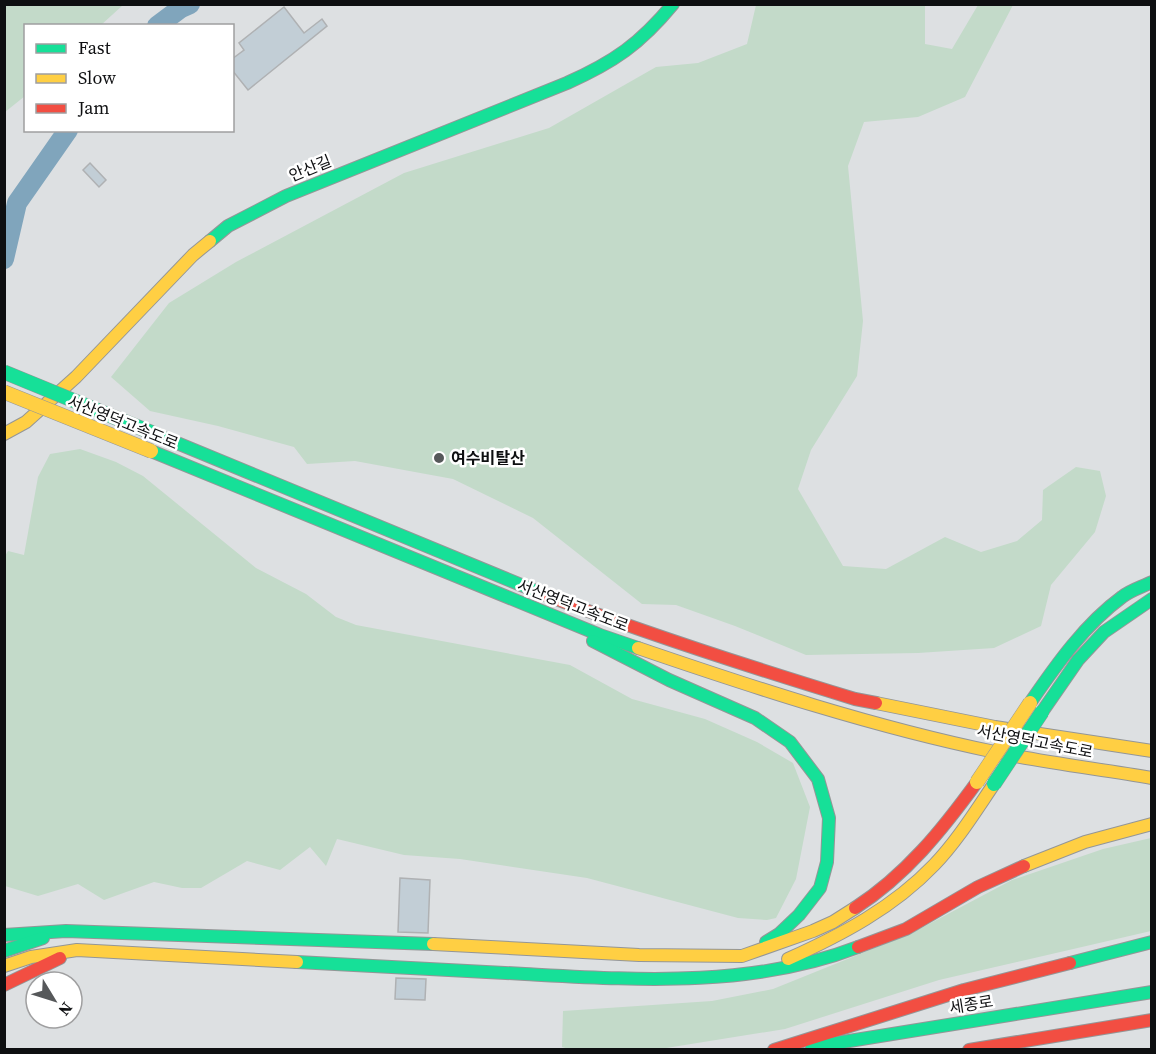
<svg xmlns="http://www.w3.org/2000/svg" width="1156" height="1054" font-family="'Source Serif 4','Noto Sans KR',serif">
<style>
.green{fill:#c3dac9}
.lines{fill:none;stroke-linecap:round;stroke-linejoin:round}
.river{stroke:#80a5bc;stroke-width:20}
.building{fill:#c2ced6;stroke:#afb1b3;stroke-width:1.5}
.fast-casing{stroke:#949697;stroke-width:14}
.slow-casing{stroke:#949697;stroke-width:14}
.jam-casing{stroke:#949697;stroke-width:14}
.fast{stroke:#16e098;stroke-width:12}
.slow{stroke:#ffcf43;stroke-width:12}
.jam{stroke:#f24e42;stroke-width:12}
.fast-bridge-casing{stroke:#949697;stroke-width:15;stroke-linecap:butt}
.slow-bridge-casing{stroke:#949697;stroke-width:15;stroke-linecap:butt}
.fast-bridge{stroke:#16e098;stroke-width:14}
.slow-bridge{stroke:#ffcf43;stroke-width:14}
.poi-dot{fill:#56585a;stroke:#fff;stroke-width:2}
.labels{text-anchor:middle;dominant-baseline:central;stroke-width:5;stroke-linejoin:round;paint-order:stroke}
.street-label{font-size:16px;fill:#0e0f11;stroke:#fff}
.poi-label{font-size:16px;font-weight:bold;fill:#0e0f11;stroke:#fff;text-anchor:start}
</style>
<rect width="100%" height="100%" fill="#dde0e2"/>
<g class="green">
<path d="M5 4H123V5L101 25 26 26 25 96 5 112Z"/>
<path d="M756 5H925V44L952 49 978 5H1013L965 97 918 117 864 122 848 166 863 321 857 376 811 450 798 489 843 566 886 569 945 537 981 552 1017 541 1042 520 1043 490 1076 467 1100 471 1106 496 1095 532 1051 585 1041 626 994 648 918 653 806 655 735 626 676 605 642 604 533 518 453 479 355 461 307 464 294 447 218 426 150 411 111 377 169 303 236 262 404 173 549 128 656 67 698 63 747 44Z"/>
<path d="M80 449 116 462 143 476 256 568 306 594 336 617 356 625 570 665 632 699 705 719 757 742 793 763 810 807 796 879 776 918 767 920 738 918 587 878 460 859 404 855 337 839 326 866 310 847 280 870 247 861 201 888H182L154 882 104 900 78 884 38 896 5 886V556L8 551 24 555 38 477 50 454Z"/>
<path d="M1151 838V931L939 980 785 1029 660 1049 572 1050 562 1047 563 1011 712 1001 773 989 912 933 1012 880 1103 849Z"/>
</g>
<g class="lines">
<g class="river">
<path d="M157 26 181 8 190 4"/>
<path d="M4 259 17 203 68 130"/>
</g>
</g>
<g class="building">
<path d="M284 7 304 33 322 19 327 26 248 90 232 70V59L244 50 239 43Z"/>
<path d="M90 163 106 180 99 187 83 170Z"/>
<path d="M400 878 430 880 428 933 398 932Z"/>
<path d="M396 978 426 979 425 1000 395 999Z"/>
</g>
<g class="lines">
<g class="fast-casing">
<g id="fast">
<path d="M210 241 228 226 286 196 567 83C614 62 640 44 673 4"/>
<path d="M160 436 543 594"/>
<path d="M151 451 600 635 638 648"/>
<path d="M593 641 669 680 755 718 790 742 818 779 829 818 827 862 820 888 799 915 779 934 766 942"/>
<path d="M1030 703C1056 665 1085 624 1122 597 1131 590 1142 587 1152 582"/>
<path d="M1042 712 1078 660 1104 632 1152 599"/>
<path d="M4 935 66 931 433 944"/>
<path d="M4 951 43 938"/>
<path d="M297 962C373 966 449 970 525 974 637 980 752 988 858 947"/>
<path d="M1070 963 1152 942"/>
<path d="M812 1047 1152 992"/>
</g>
</g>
<g class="slow-casing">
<g id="slow">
<path d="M4 434 26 422 76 377 193 255 210 241"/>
<path d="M638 648C755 688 874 727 995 752 1047 763 1100 769 1152 778"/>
<path d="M876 703 995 727 1152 751"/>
<path d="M1024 866 1085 842 1152 824"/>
<path d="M433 944 639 955 742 956 813 931 833 922 855 908"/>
<path d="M788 959C841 935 893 908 934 865 957 841 975 812 994 784"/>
<path d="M4 966 31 957 77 950 297 962"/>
</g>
</g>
<g class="jam-casing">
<g id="jam">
<path d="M543 594C646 634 750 667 855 699L876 703"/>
<path d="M855 908C906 875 942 830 977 782"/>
<path d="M858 947 906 929 978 887 1024 866"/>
<path d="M4 985 60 958"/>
<path d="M774 1050 964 990 1070 963"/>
<path d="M969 1050 1152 1020"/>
</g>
</g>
<use href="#fast" class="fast"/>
<use href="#slow" class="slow"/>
<use href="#jam" class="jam"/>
<g class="fast-bridge-casing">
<g id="fast-bridge">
<path d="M4 372 160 436"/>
<path d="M994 784 1042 712"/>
</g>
</g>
<g class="slow-bridge-casing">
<g id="slow-bridge">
<path d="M4 392 151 451"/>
<path d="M977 782 1030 703"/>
</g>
</g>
<use href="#fast-bridge" class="fast-bridge"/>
<use href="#slow-bridge" class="slow-bridge"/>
</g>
<circle class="poi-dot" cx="439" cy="458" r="6"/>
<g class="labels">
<g class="street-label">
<text transform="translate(310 168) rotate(-22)">안산길</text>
<text transform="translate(123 422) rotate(22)">서산영덕고속도로</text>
<text transform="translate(573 605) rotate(21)">서산영덕고속도로</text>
<text transform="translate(1035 741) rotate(11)">서산영덕고속도로</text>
<text transform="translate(971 1004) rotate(-9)">세종로</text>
</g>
<g class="poi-label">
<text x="451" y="458">여수비탈산</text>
</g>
</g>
<rect width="1156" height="1054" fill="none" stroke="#0e0f11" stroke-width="12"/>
<rect x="24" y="24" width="210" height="108" fill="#ffffff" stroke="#9f9fa0" stroke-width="1.5"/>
<rect x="36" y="44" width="30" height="9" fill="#16e098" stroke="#9f9fa0" stroke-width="1.5"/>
<text x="78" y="54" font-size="18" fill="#0e0f11">Fast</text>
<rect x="36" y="74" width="30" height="9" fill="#ffcf43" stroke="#9f9fa0" stroke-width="1.5"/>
<text x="78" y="84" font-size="18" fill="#0e0f11">Slow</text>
<rect x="36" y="104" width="30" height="9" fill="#f24e42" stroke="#9f9fa0" stroke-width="1.5"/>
<text x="78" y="114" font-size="18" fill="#0e0f11">Jam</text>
<g transform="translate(54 1000) rotate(128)"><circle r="28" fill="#ffffff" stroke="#9f9fa0" stroke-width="1.5"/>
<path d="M0-4.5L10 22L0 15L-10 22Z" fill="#56585a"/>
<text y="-9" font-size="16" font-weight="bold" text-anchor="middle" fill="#0e0f11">N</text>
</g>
</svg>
